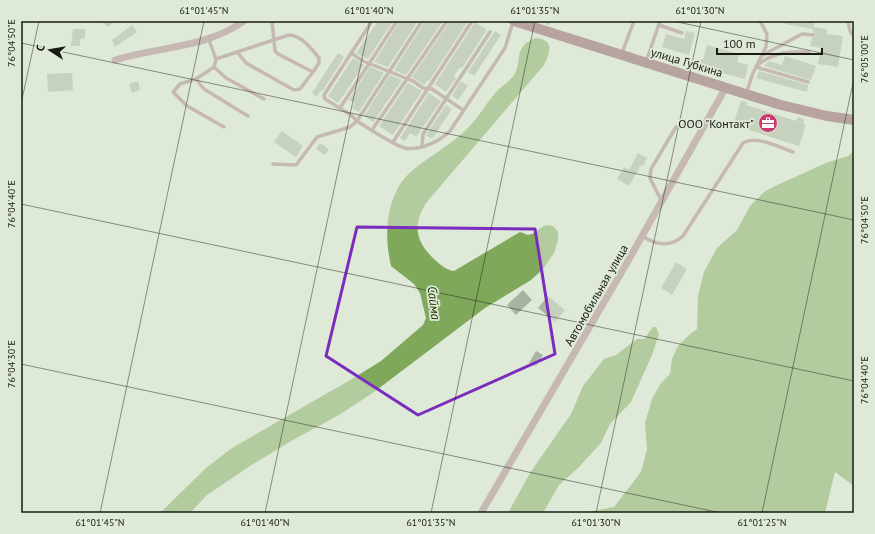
<svg xmlns="http://www.w3.org/2000/svg" width="875" height="534" font-family="'PT Sans',sans-serif">
<style>
.water{fill:#7fa85b}
.lines{fill:none;stroke-linecap:round;stroke-linejoin:round}
.stream{stroke:#7fa85b;stroke-width:2}
.building{fill:#a9b3a1}
.lane{stroke:#a87f89;stroke-width:3.5}
.street{stroke:#a87f89;stroke-width:7}
.secondary{stroke:#874e5d;stroke-width:10}
.marked{fill:none;stroke:#7b2cbf;stroke-width:3;stroke-linejoin:round}
.ticks{fill:none;stroke:#171b14;stroke-width:1;stroke-opacity:0.45}
.labels{text-anchor:middle;dominant-baseline:central;stroke-width:3.5;stroke-linejoin:round;paint-order:stroke}
.street-label{font-size:12px;fill:#171b14;stroke:#dfe9d7}
.poi-label{font-size:12px;fill:#171b14;stroke:#dfe9d7;text-anchor:end}
.water-label{font-size:13px;font-style:italic;fill:#203900;stroke:#dfe9d7}
.neatline{fill:none;stroke:#171b14;stroke-width:1.5}
.ticks-label{font-size:10px;text-anchor:middle;fill:#171b14}
</style>
<rect width="100%" height="100%" fill="#dfe9d7"/>
<g class="water">
<path d="M535 38C554 39 551 51 544 65L426 203C412 226 416 242 435 260 441 265 446 270 454 271L520 232 528 235 532 234 544 226 550 225 554 227 558 232V240L554 253 543 269 531 280 485 308 374 392 339 415 293 440 253 464 207 495 190 513H160L206 468 232 448 352 379 381 361 423 325 426 318 420 293 414 284 391 266C385 239 385 211 399 186 410 167 442 151 459 136 474 125 484 106 496 92 502 86 509 82 514 75 523 62 512 48 535 38Z"/>
<path d="M854 151V486L835 472 825 513H583L614 507 641 472 647 449 645 423 652 399 661 383 670 374 672 359 678 346 690 334 697 329 698 296 704 272 717 248 737 230 750 206 764 192 773 187 826 163 848 156Z"/>
<path d="M653 327H656L659 334 652 355 631 402 610 424 601 443 578 468 559 485 543 513H508L530 473 571 414 583 386 604 359 616 355 637 339H644Z"/>
</g>
<g class="lines">
<path class="stream" d="M548 24 549 21"/>
</g>
<g class="building">
<path d="M100 21H114L109 27Z"/>
<path d="M378 21H393L368 59 356 53Z"/>
<path d="M400 21H418L388 67 374 62Z"/>
<path d="M425 21H443L406 75 394 70Z"/>
<path d="M450 21H468L429 81 428 80 424 85 412 77Z"/>
<path d="M785 21H815L814 27 827 29V34L843 36 838 67 818 64 821 48 810 46 812 38 816 36 813 32V29L785 24Z"/>
<path d="M475 22 487 30 462 68 460 67 454 76 456 78 446 92 435 84Z"/>
<path d="M132 25 137 32 115 47 112 40Z"/>
<path d="M73 29H85V38L80 39V46H71Z"/>
<path d="M495 31 501 35 474 76 468 72Z"/>
<path d="M686 31 695 33 689 55 662 47 666 34 684 39Z"/>
<path d="M707 45 739 54 737 62 748 65 745 79 699 67 701 59 703 60Z"/>
<path d="M338 53 344 57 322 92 320 91 317 97 312 93Z"/>
<path d="M785 56 816 66 811 80 764 66 769 61 782 65Z"/>
<path d="M353 58 364 65 338 103 328 96Z"/>
<path d="M370 67 384 73 359 112 352 108 355 103 349 100Z"/>
<path d="M759 71 808 85 807 92 756 78Z"/>
<path d="M72 73 73 90 48 92 47 74Z"/>
<path d="M390 75 402 80 373 122 364 116Z"/>
<path d="M138 81 140 90 132 93 129 84Z"/>
<path d="M461 81 468 86 458 100 452 96Z"/>
<path d="M408 83 422 91 393 135 379 126Z"/>
<path d="M429 93 441 101 416 137 410 133 405 141 400 138Z"/>
<path d="M741 101 747 102 746 105 796 121 798 117 804 119 803 124 806 125 799 146 733 125Z"/>
<path d="M446 105 452 109 432 139 426 135Z"/>
<path d="M282 131 303 146 296 157 274 142Z"/>
<path d="M320 143 329 149 325 155 316 149Z"/>
<path d="M638 153 647 158 643 166 641 165 629 186 617 179 624 167 629 170Z"/>
<path d="M676 262 687 269 672 295 661 288Z"/>
<path d="M523 290 532 300 516 315 507 305Z"/>
<path d="M548 296 565 310 555 322 538 308Z"/>
<path d="M536 351 543 355 536 367 529 363Z"/>
</g>
<g class="lines">
<g class="lane">
<path d="M372 21 324 95 325 99 351 115 357 121 422 21"/>
<path d="M848 21 850 31 854 37"/>
<path d="M659 25 682 33"/>
<path d="M209 40 216 59 214 67 196 79 180 84 173 92 187 106 224 127"/>
<path d="M237 52 289 35C301 35 312 49 319 58V63L313 72"/>
<path d="M351 53 363 61 413 81 423 88 432 89 463 110"/>
<path d="M622 53 634 21"/>
<path d="M763 55 802 34 813 35"/>
<path d="M216 59 237 52 246 63 294 90 300 89 313 72 278 54 275 51 272 21"/>
<path d="M646 62 660 21"/>
<path d="M758 65C773 52 791 51 809 52"/>
<path d="M214 67 226 78 264 99"/>
<path d="M756 67 808 82"/>
<path d="M196 79 204 89 248 116"/>
<path d="M746 94 753 73 766 47 767 34 760 21"/>
<path d="M340 108 397 21"/>
<path d="M372 130 447 21"/>
<path d="M393 142 472 21"/>
<path d="M422 146 423 134 490 32"/>
<path d="M273 164 296 165 317 137 350 127 357 121C368 128 393 145 405 148 420 151 440 141 450 131L505 48 513 22"/>
<path d="M661 200 650 178 651 169 676 127 706 121"/>
<path d="M642 236C656 245 670 248 683 236L743 143C757 135 778 147 793 152"/>
</g>
<g class="street">
<path d="M115 60C160 46 204 49 244 21"/>
<path d="M481 513 628 261 726 87"/>
</g>
<path class="secondary" d="M514 21 781 105 827 116 854 120"/>
</g>
<path d="M0 0H875V534H0ZM357 227 535 229 555 354 418 415 326 356Z" fill="#dfe9d7" fill-opacity=".55" fill-rule="evenodd"/>
<path class="marked" d="M357 227 535 229 555 354 418 415 326 356Z"/>
<path class="ticks" d="M673 21 854 60M21 43 854 220M21 104 39 21M21 204 854 381M21 364 721 513M100 513 204 21M265 513 370 21M431 513 535 21M596 513 701 21M762 513 854 78"/>
<defs>
<g id="office-disc" transform="scale(1)"><circle r="9.5" fill="#c73b6c" stroke="#dfe9d7"/><path d="M-6-3h4V-5.5h4V-3h4V5H-6ZM-1-4.5V-3h2v-1.5ZM-6 0V1H6V0Z" fill="#fff"/></g>
</defs>
<g fill-rule="evenodd">
<use href="#office-disc" x="768" y="123"/>
</g>
<g class="labels">
<g class="street-label">
<text transform="translate(687 62) rotate(17)">улица Губкина</text>
<text transform="translate(596 295) rotate(-60)">Автомобильная улица</text>
</g>
<g class="poi-label">
<text x="754" y="123">ООО "Контакт"</text>
</g>
<g class="water-label">
<text transform="translate(434 303) rotate(83)">Сайма</text>
</g>
</g>
<rect width="875" height="534" fill="none" stroke="#dfe9d7" stroke-width="44"/>
<g transform="translate(50 50) rotate(282)" stroke="#dfe9d7" stroke-width="3" paint-order="stroke">
<path d="M0-3L7 15L0 10L-7 15Z" fill="#171b14"/>
<text y="-6" font-size="11" font-weight="bold" text-anchor="middle" fill="#171b14">С</text>
</g>
<path d="M717 48v6h105v-6" fill="none" stroke="#171b14" stroke-width="2"/>
<text x="723" y="48" font-size="12" fill="#171b14" stroke="#dfe9d7" stroke-width="3" paint-order="stroke">100 m</text>
<rect x="22" y="22" width="831" height="490" class="neatline"/>
<g class="ticks-label">
<text x="204" y="14">61°01'45"N</text>
<text x="369" y="14">61°01'40"N</text>
<text x="535" y="14">61°01'35"N</text>
<text x="700" y="14">61°01'30"N</text>
<text transform="translate(11 43) rotate(-90)" y="4">76°04'50"E</text>
<text transform="translate(864 59) rotate(-90)" y="4">76°05'00"E</text>
<text transform="translate(11 204) rotate(-90)" y="4">76°04'40"E</text>
<text transform="translate(864 220) rotate(-90)" y="4">76°04'50"E</text>
<text transform="translate(11 364) rotate(-90)" y="4">76°04'30"E</text>
<text transform="translate(864 380) rotate(-90)" y="4">76°04'40"E</text>
<text x="100" y="526">61°01'45"N</text>
<text x="265" y="526">61°01'40"N</text>
<text x="431" y="526">61°01'35"N</text>
<text x="596" y="526">61°01'30"N</text>
<text x="762" y="526">61°01'25"N</text>
</g>
</svg>
